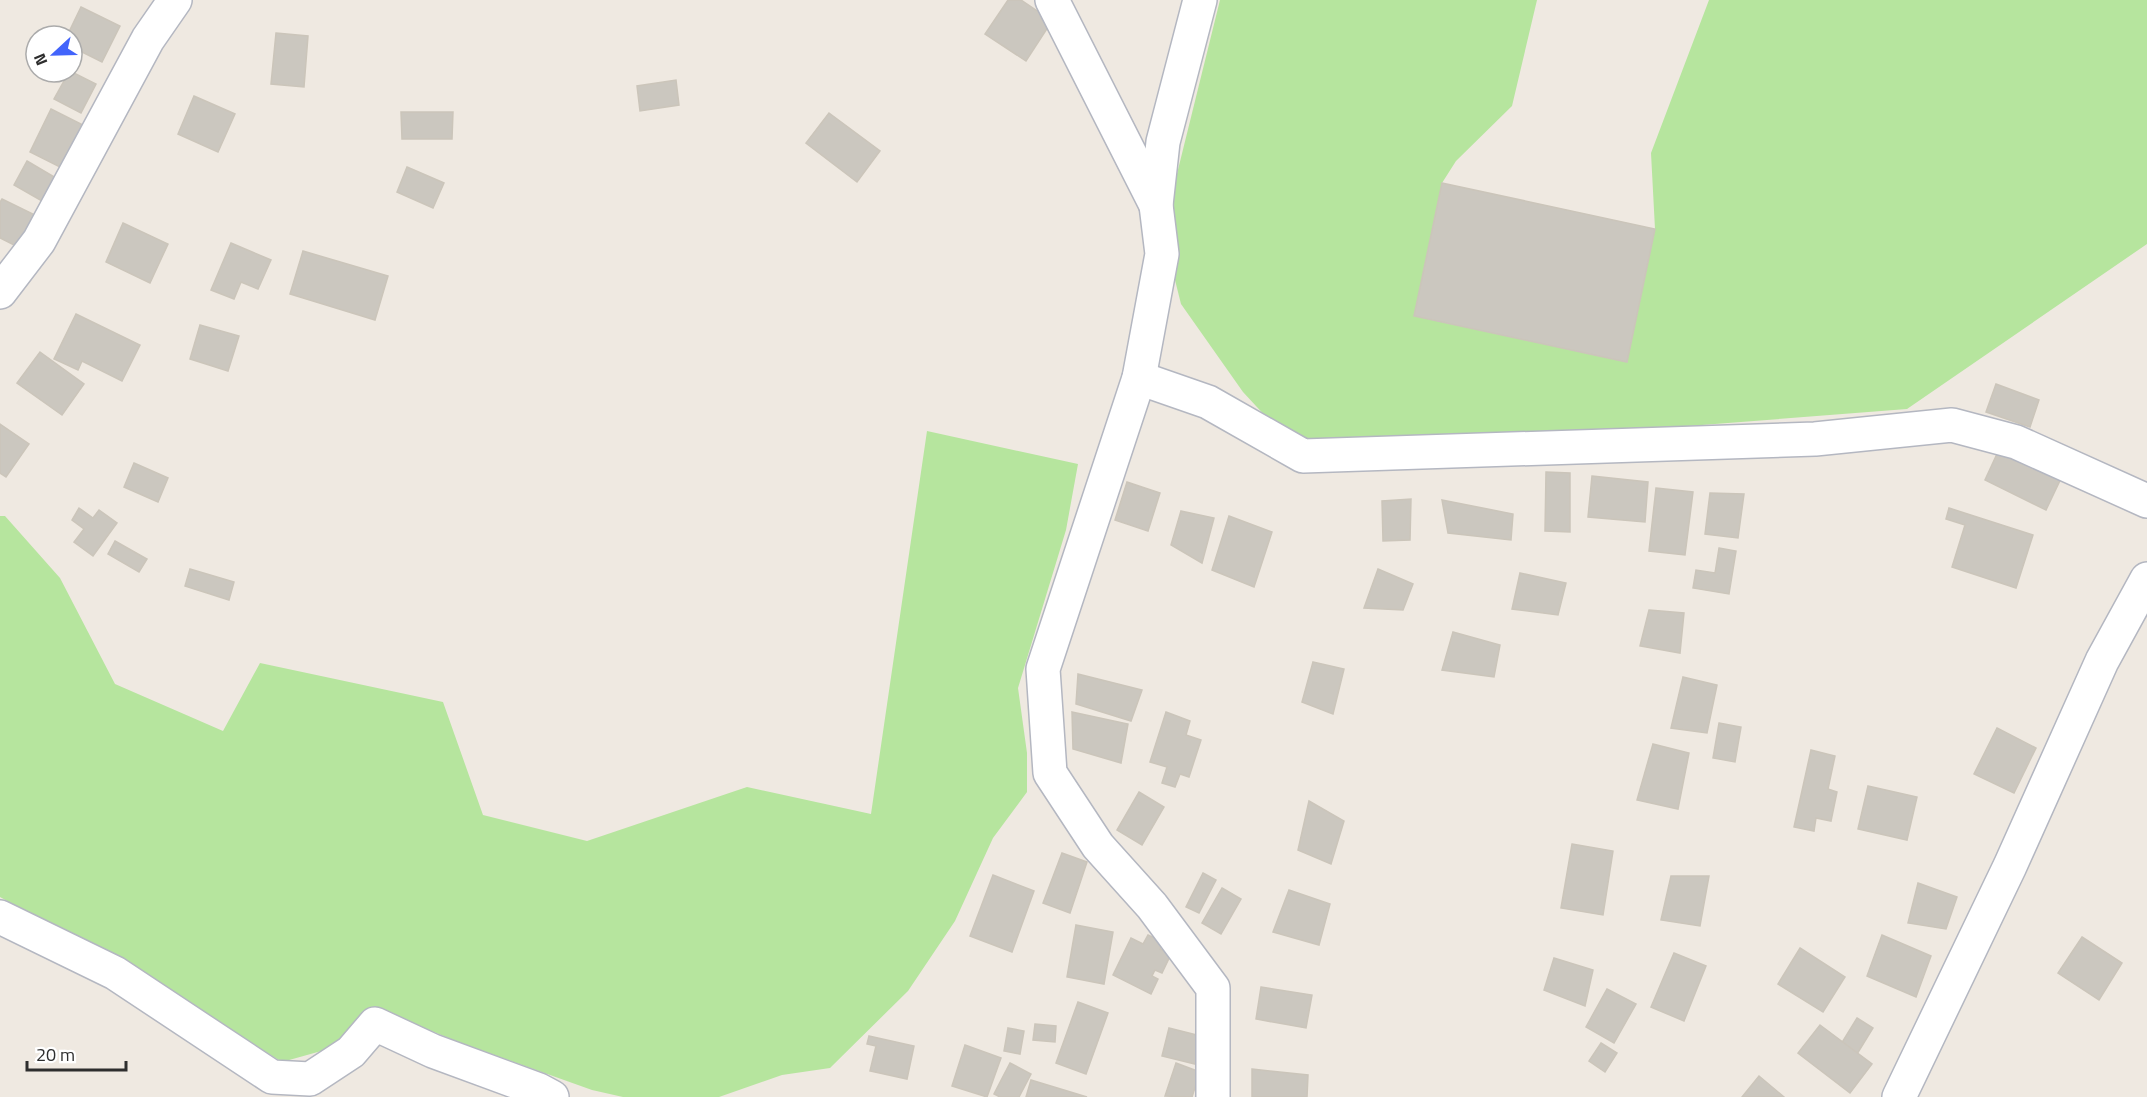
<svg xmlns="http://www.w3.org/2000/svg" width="2147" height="1097" font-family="'Titillium Web',sans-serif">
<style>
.green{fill:#b6e59e}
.building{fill:#cbc7bf;stroke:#cbc5ba;stroke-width:1.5}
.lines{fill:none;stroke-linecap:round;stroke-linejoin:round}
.minor-casing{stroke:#b4b7c1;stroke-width:36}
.tertiary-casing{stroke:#b4b7c1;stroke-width:36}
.minor{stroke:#fff;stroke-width:33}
.tertiary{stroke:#fff;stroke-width:33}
</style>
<rect width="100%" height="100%" fill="#efe9e1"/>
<g class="green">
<path d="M1220 0H1537L1512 106 1456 161 1442 183 1414 316 1627 362 1655 229 1651 153 1709 0H2147V244L1907 409 1663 428 1314 442 1283 435 1243 392 1181 304 1174 276 1170 202Z"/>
<path d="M927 431 1078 464 1066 530 1018 688 1027 753V792L993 838 955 921 908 991 830 1068 782 1075 719 1097H623L592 1090 466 1045 377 1009 332 1048 282 1062 132 970 0 897V516H5L60 578 115 684 223 731 260 663 443 702 483 815 587 841 747 787 871 814Z"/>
</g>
<g class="building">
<path d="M1008 0H1021L1052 21 1026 61 985 34Z"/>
<path d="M81 7 120 26 102 62 72 47V36H67Z"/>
<path d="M276 33 308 36 304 87 271 84Z"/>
<path d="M69 72H72L96 84 81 113 54 99Z"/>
<path d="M676 80 679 105 640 111 637 86Z"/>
<path d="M194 96 235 114 218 152 178 134Z"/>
<path d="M51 109 89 128 68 171 30 152Z"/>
<path d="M401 112H453L452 139H402Z"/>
<path d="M829 113 880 151 857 182 806 143Z"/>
<path d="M27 161 56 178 42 201 14 185Z"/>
<path d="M407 167 444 183 433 208 397 192Z"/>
<path d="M1442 183 1655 229 1627 362 1414 316Z"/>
<path d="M2 199 37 216 20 248 0 238V202Z"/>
<path d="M123 223 168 244 150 283 106 262Z"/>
<path d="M231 243 271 260 258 289 241 282 234 299 211 290Z"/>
<path d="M303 251 388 276 375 320 290 294Z"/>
<path d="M76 314 140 345 122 381 82 361 78 370 54 359Z"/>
<path d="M200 325 239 336 228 371 190 359Z"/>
<path d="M40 352 84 384 62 415 17 383Z"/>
<path d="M1996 384 2039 400 2030 427 1986 412Z"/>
<path d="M0 424 29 444 6 477 0 473Z"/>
<path d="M2002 443 2064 472 2046 510 1985 480Z"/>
<path d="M134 463 168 478 158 502 124 487Z"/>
<path d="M1546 472 1570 473V532L1545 531Z"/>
<path d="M1592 476 1648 482 1645 522 1588 517Z"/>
<path d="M1127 482 1160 493 1148 531 1115 520Z"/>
<path d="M1656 488 1693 492 1685 555 1649 551Z"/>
<path d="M1710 493 1744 494 1738 538 1705 534Z"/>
<path d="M1411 499 1410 540 1383 541 1382 501Z"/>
<path d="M1442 500 1513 514 1511 540 1448 533Z"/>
<path d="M79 508 93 518 99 510 117 523 93 556 74 542 84 529 72 520Z"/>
<path d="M1949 508 2033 535 2016 588 1952 567 1965 525 1946 519Z"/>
<path d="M1181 511 1214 518 1202 563 1171 545Z"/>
<path d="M1229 516 1272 532 1254 587 1212 570Z"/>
<path d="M115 541 147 559 139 572 108 554Z"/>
<path d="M1719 548 1736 551 1729 594 1693 588 1696 570 1715 573Z"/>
<path d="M190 569 234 582 229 600 185 586Z"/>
<path d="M1378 569 1413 584 1403 610 1364 608Z"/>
<path d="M1520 573 1566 583 1558 615 1512 609Z"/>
<path d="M1649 610 1684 613 1680 653 1640 646Z"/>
<path d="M1453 632 1500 645 1494 677 1442 670Z"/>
<path d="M1313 662 1344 669 1333 714 1302 702Z"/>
<path d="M1078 674 1142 690 1131 721 1076 704Z"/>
<path d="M1683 677 1717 685 1707 733 1671 728Z"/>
<path d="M1072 712 1128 724 1121 763 1073 749Z"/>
<path d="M1166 712 1190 721 1186 735 1201 740 1189 777 1180 774 1175 787 1162 783 1167 767 1150 762Z"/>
<path d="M1719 723 1741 727 1735 762 1713 758Z"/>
<path d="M1997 728 2036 748 2014 793 1974 774Z"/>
<path d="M1653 744 1689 753 1678 809 1637 800Z"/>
<path d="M1811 750 1835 756 1828 789 1837 792 1831 821 1816 818 1814 831 1794 827Z"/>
<path d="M1868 786 1917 797 1907 840 1858 829Z"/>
<path d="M1139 792 1164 807 1142 845 1117 830Z"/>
<path d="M1309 801 1344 821 1331 864 1298 850Z"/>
<path d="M1572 844 1613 851 1603 915 1561 908Z"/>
<path d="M1062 853 1087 862 1070 913 1043 903Z"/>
<path d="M1203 873 1216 880 1199 913 1186 907Z"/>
<path d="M993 875 1034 891 1012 952 970 936Z"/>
<path d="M1671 876H1709L1700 926 1661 920Z"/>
<path d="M1918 883 1957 897 1946 929 1908 923Z"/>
<path d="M1222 888 1241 899 1221 934 1202 923Z"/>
<path d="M1289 890 1330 904 1319 945 1273 932Z"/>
<path d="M1076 925 1113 932 1104 984 1067 977Z"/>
<path d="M1148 935 1163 942 1160 949 1171 954 1162 973 1155 970 1152 976 1158 979 1151 994 1113 975 1131 938 1143 944Z"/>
<path d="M1882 935 1931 956 1916 997 1867 976Z"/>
<path d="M2082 937 2122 963 2099 1000 2058 973Z"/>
<path d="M1800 948 1845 977 1823 1012 1778 984Z"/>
<path d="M1674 953 1706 966 1684 1021 1651 1007Z"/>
<path d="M1554 958 1593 970 1585 1006 1544 990Z"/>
<path d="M1261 987 1312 995 1306 1028 1256 1019Z"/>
<path d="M1607 989 1636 1004 1614 1043 1586 1027Z"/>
<path d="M1078 1002 1108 1013 1086 1074 1056 1063Z"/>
<path d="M1857 1018 1873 1028 1854 1059 1838 1049Z"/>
<path d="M1035 1024 1056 1026 1055 1042 1033 1040Z"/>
<path d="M1820 1025 1872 1064 1850 1093 1798 1053Z"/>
<path d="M1008 1028 1024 1031 1020 1054 1004 1051Z"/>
<path d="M1169 1028 1205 1037 1199 1065 1162 1056Z"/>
<path d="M869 1036 914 1046 907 1079 870 1071 876 1046 867 1044Z"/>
<path d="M1601 1043 1617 1053 1605 1072 1589 1061Z"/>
<path d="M965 1045 1001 1058 987 1097 952 1086Z"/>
<path d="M1010 1063 1031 1074 1019 1097H1000L994 1094Z"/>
<path d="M1176 1063 1200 1072 1192 1097 1165 1096Z"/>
<path d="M1252 1069 1308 1075 1307 1097H1252Z"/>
<path d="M1759 1076 1784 1097H1742Z"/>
<path d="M1031 1080 1087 1097H1026Z"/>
</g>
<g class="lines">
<g class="minor-casing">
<g id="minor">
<path d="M1052 0 1156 205"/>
<path d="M1200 0 1163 142 1156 205 1162 254 1139 378 1043 669 1050 773 1098 846 1152 906 1213 988V1097"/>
<path d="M1139 378 1208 402 1303 456 1815 439 1952 425 2016 442 2147 501"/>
<path d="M0 917 115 973 272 1077 310 1079 351 1052 375 1024 433 1051 539 1090 552 1097"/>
<path d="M1899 1097 2010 866 2102 661 2147 579"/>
</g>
</g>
<g class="tertiary-casing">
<path id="tertiary" d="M0 292 39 241 148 39 175 0"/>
</g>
<use href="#minor" class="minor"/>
<use href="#tertiary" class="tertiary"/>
</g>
<g transform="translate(54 54) rotate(248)"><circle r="28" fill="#ffffff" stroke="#ababab" stroke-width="1.5"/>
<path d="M0-4.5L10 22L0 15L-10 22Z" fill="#4264fb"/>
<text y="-9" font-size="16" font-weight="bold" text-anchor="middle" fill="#2e2e2e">N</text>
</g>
<path d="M27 1061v9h99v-9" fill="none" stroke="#2e2e2e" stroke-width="3"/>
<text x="36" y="1061" font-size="18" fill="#2e2e2e" stroke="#ffffff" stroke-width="4.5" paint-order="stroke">20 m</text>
</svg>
